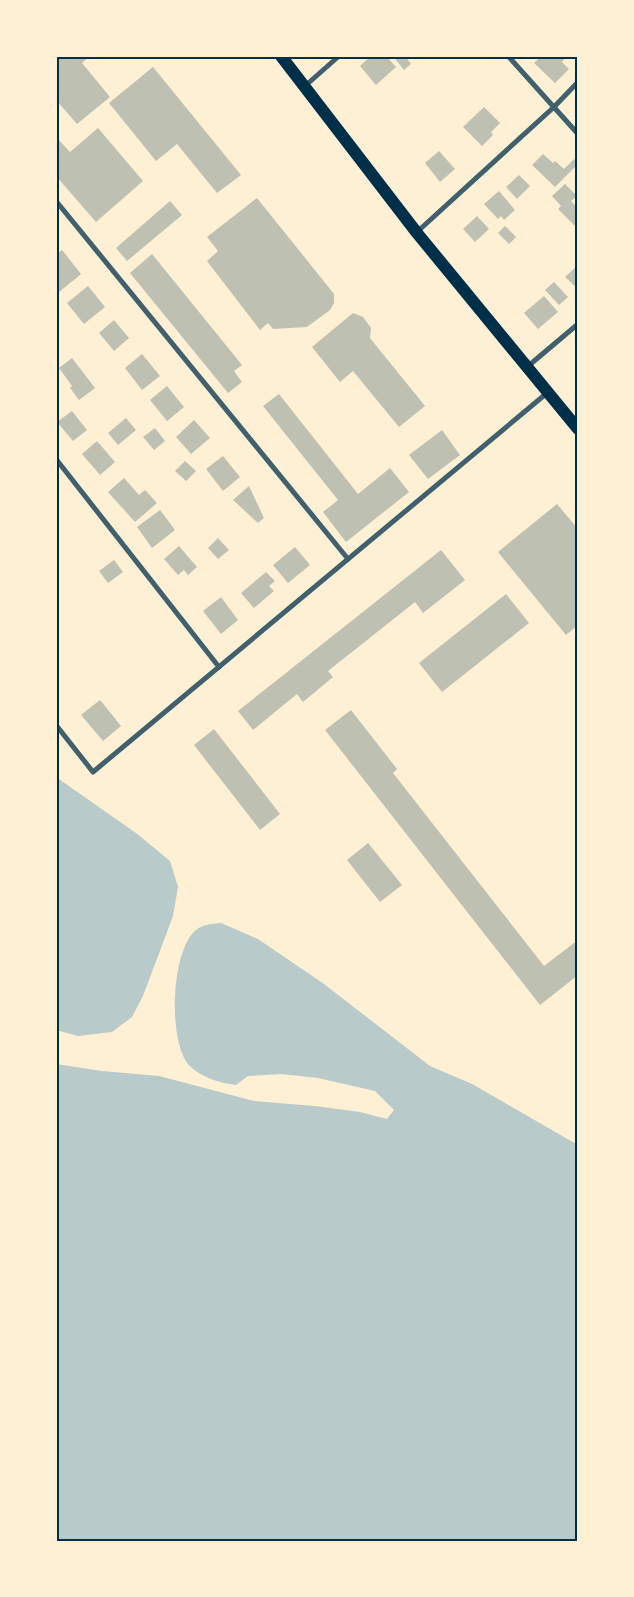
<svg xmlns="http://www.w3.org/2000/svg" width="634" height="1597" font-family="'Noto Sans',sans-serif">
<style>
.green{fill:#b9caca}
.building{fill:#bec0b2}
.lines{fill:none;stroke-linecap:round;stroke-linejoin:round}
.minor{stroke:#3f606c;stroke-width:5}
.trunk{stroke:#003049;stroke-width:12}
.neatline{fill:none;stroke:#003049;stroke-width:2}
</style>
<rect width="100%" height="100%" fill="#fdf0d5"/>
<g class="green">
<path d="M56 777 136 833 170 861 178 887 173 916 143 996 132 1017 112 1032 78 1036 56 1030Z"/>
<path d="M221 923 258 939 324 984 430 1066 472 1084 578 1145V1541H56V1064L102 1071 159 1076 254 1101 315 1106 360 1112 387 1119 394 1110 375 1091 318 1078 281 1074 248 1076 236 1085C220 1083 199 1077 188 1064 168 1040 171 950 196 930 203 924 212 924 221 923Z"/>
</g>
<g class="building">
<path d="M90 56 82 63 110 97 77 124 56 100V57Z"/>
<path d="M371 56H386L396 67 376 85 360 66Z"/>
<path d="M393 56H405L411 64 404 70Z"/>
<path d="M541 56H567L562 62 569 69 555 83 534 63Z"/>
<path d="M153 67 241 175 217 193 177 144 156 161 109 103Z"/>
<path d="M484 107 500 123 491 132 493 135 482 146 463 127Z"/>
<path d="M98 128 143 181 96 222 56 176V137L70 152Z"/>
<path d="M439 151 455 169 440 182 425 163Z"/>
<path d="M543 154 553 163 555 161 564 169 574 159 578 164 555 187 532 165Z"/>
<path d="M519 175 530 186 517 199 506 187Z"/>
<path d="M565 184 577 196 571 201 575 205 578 203V229L558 209 561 206 552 196Z"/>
<path d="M499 191 515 210 504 220 501 216 498 219 484 204Z"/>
<path d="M257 198 334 294V303L330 310 307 327 273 329 268 323 260 330 207 261 218 251 207 237Z"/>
<path d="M170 201 182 215 127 261 116 248Z"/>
<path d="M477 216 489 229 475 242 463 229Z"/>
<path d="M505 226 516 237 509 244 498 233Z"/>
<path d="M62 250 81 274 58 293 56 290V255Z"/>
<path d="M152 254 242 365 234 371 242 382 228 393 130 273Z"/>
<path d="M578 265V289L565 277Z"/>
<path d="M554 282 568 297 559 305 545 290Z"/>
<path d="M88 286 105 307 84 324 67 303Z"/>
<path d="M544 296 558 312 538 329 524 313Z"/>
<path d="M353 313 363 317 371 328 370 338 425 406 399 427 353 371 340 382 312 347Z"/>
<path d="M114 320 129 338 114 351 99 333Z"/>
<path d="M142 354 160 376 142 390 125 368Z"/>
<path d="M72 358 95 388 79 400 70 388 72 386 59 368Z"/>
<path d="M167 386 184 407 167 421 150 400Z"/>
<path d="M279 394 358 494 390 468 409 492 346 542 323 512 338 500 263 406Z"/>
<path d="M72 411 87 430 73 441 57 422Z"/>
<path d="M126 418 136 430 118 445 108 433Z"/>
<path d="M194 420 210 438 191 454 176 437Z"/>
<path d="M155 428 165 441 154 450 143 437Z"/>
<path d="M442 430 460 455 428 479 409 455Z"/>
<path d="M97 441 115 462 100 475 82 454Z"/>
<path d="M223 456 240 477 223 491 206 469Z"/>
<path d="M185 461 196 471 186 481 175 471Z"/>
<path d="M124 478 139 495 145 490 157 503 135 522 108 492Z"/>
<path d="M249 486 264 518 258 523 233 500Z"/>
<path d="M557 504 578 529V625L566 635 498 552Z"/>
<path d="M160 510 175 530 152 548 137 527Z"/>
<path d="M218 538 229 550 218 559 208 548Z"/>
<path d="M179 546 197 567 188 575 184 570 178 575 164 559Z"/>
<path d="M295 547 310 565 288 583 273 565Z"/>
<path d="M441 550 465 580 423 613 415 602 328 671 333 677 303 702 297 694 253 730 238 711Z"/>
<path d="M114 560 123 572 108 583 99 571Z"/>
<path d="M266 572 275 581 269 586 274 591 254 608 241 593Z"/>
<path d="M506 594 529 623 442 692 419 663Z"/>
<path d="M221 597 238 620 221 634 203 611Z"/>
<path d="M100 700 121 726 103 741 81 715Z"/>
<path d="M351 710 397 769 393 773 544 966 578 940V975L540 1005 325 730Z"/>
<path d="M214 729 280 814 260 830 194 745Z"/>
<path d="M368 843 402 885 380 902 347 860Z"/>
</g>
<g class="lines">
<g class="minor">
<path d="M508 56 578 134"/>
<path d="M305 86 339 56"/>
<path d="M56 201 348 559"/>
<path d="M417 232 554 107 578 82"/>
<path d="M527 367 578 324"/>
<path d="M56 459 219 667"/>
<path d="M56 725 93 772 547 393"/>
</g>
<path class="trunk" d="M281 56 417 233 578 429"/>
</g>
<rect width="634" height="1597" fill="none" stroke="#fdf0d5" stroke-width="115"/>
<rect x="58" y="58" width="518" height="1482" class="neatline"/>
</svg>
